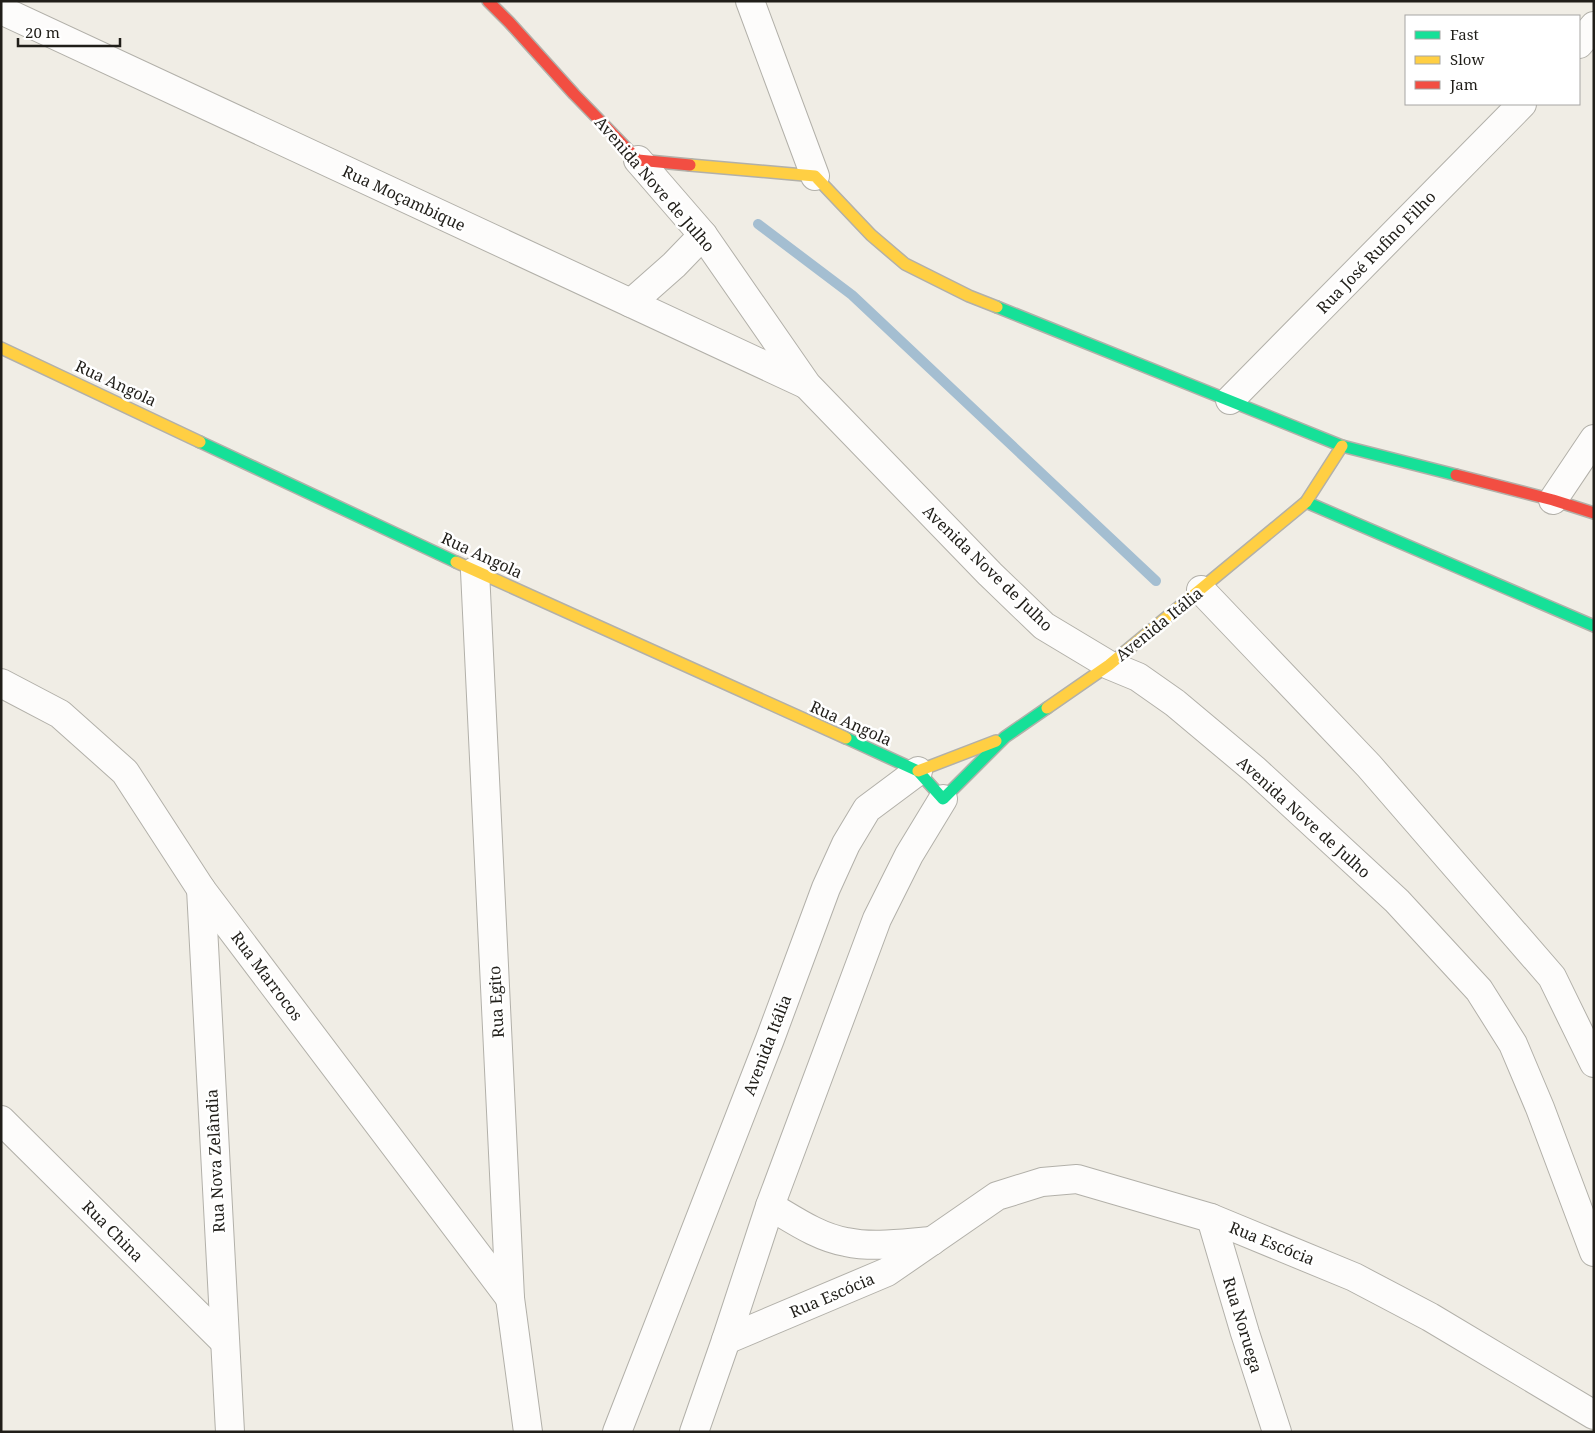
<svg xmlns="http://www.w3.org/2000/svg" width="1595" height="1433" font-family="'Noto Serif',serif">
<style>
.lines{fill:none;stroke-linecap:round;stroke-linejoin:round}
.stream{stroke:#a4bed1;stroke-width:10}
.street-casing{stroke:#b2b0a9;stroke-width:30}
.fast-casing{stroke:#b2b0a9;stroke-width:14}
.slow-casing{stroke:#b2b0a9;stroke-width:14}
.jam-casing{stroke:#b2b0a9;stroke-width:14}
.street{stroke:#fdfcfb;stroke-width:28}
.fast{stroke:#16e098;stroke-width:11}
.slow{stroke:#ffcf43;stroke-width:11}
.jam{stroke:#f24e42;stroke-width:11}
.labels{text-anchor:middle;dominant-baseline:central;stroke-width:5;stroke-linejoin:round;paint-order:stroke}
.street-label{font-size:16px;fill:#201e19;stroke:#fff}
</style>
<rect width="100%" height="100%" fill="#f0ede5"/>
<g class="lines">
<path class="stream" d="M758 224 852 295 1156 581"/>
<g class="street-casing">
<g id="street">
<path d="M750 1 815 176"/>
<path d="M1 10 805 384"/>
<path d="M1579 44 1594 26"/>
<path d="M638 160 703 235 807 385 990 574 1044 626 1109 665 1138 677 1175 703 1255 770 1397 901 1479 990 1513 1044 1540 1108 1594 1252"/>
<path d="M631 303 674 265 703 235"/>
<path d="M1230 400 1522 104"/>
<path d="M1553 500 1594 439"/>
<path d="M475 571 510 1298 528 1432"/>
<path d="M1201 590 1369 766 1552 977 1594 1063"/>
<path d="M1 683 60 714 125 772 201 889 510 1298"/>
<path d="M201 889 230 1432"/>
<path d="M1 1120 224 1341"/>
<path d="M770 1206C794 1220 818 1237 846 1242 874 1248 904 1243 932 1241"/>
<path d="M1211 1218 1245 1333 1277 1432"/>
<path d="M726 1340 887 1272 997 1196 1042 1182 1077 1179 1211 1218 1354 1277 1430 1317 1594 1415"/>
<path d="M617 1432 770 1039 826 888 846 844 867 809 918 771"/>
<path d="M694 1432 726 1340 770 1206 877 919 909 855 943 799"/>
</g>
</g>
<g class="fast-casing">
<g id="fast">
<path d="M997 307 1342 446 1456 475"/>
<path d="M200 442 456 562"/>
<path d="M1306 502 1594 626"/>
<path d="M846 738 918 771 943 799 1005 737 1047 708"/>
</g>
</g>
<g class="slow-casing">
<g id="slow">
<path d="M690 165 815 176 871 235 905 264 969 296 997 307"/>
<path d="M1 348 200 442"/>
<path d="M456 562 846 738"/>
<path d="M1047 708 1109 665 1306 502 1342 446"/>
<path d="M918 771 996 741"/>
</g>
</g>
<g class="jam-casing">
<g id="jam">
<path d="M488 1 509 22 574 94 638 160 690 165"/>
<path d="M1456 475 1553 500 1594 513"/>
</g>
</g>
<use href="#street" class="street"/>
<use href="#fast" class="fast"/>
<use href="#slow" class="slow"/>
<use href="#jam" class="jam"/>
</g>
<g class="labels">
<g class="street-label">
<text transform="translate(655 184) rotate(49)">Avenida Nove de Julho</text>
<text transform="translate(404 198) rotate(25)">Rua Moçambique</text>
<text transform="translate(1376 252) rotate(-46)">Rua José Rufino Filho</text>
<text transform="translate(116 383) rotate(25)">Rua Angola</text>
<text transform="translate(482 555) rotate(25)">Rua Angola</text>
<text transform="translate(988 568) rotate(44)">Avenida Nove de Julho</text>
<text transform="translate(1159 624) rotate(-39)">Avenida Itália</text>
<text transform="translate(851 723) rotate(24)">Rua Angola</text>
<text transform="translate(1304 817) rotate(42)">Avenida Nove de Julho</text>
<text transform="translate(267 976) rotate(53)">Rua Marrocos</text>
<text transform="translate(496 1002) rotate(-93)">Rua Egito</text>
<text transform="translate(767 1045) rotate(-69)">Avenida Itália</text>
<text transform="translate(215 1161) rotate(-93)">Rua Nova Zelândia</text>
<text transform="translate(113 1231) rotate(45)">Rua China</text>
<text transform="translate(1272 1243) rotate(22)">Rua Escócia</text>
<text transform="translate(832 1295) rotate(-23)">Rua Escócia</text>
<text transform="translate(1243 1325) rotate(73)">Rua Noruega</text>
</g>
</g>
<rect width="1595" height="1433" fill="none" stroke="#201e19" stroke-width="5"/>
<rect x="1405" y="15" width="175" height="90" fill="#ffffff" stroke="#a6a5a3"/>
<rect x="1415" y="31" width="25" height="8" fill="#16e098" stroke="#a6a5a3"/>
<text x="1450" y="40" font-size="15" fill="#201e19">Fast</text>
<rect x="1415" y="56" width="25" height="8" fill="#ffcf43" stroke="#a6a5a3"/>
<text x="1450" y="65" font-size="15" fill="#201e19">Slow</text>
<rect x="1415" y="81" width="25" height="8" fill="#f24e42" stroke="#a6a5a3"/>
<text x="1450" y="90" font-size="15" fill="#201e19">Jam</text>
<path d="M18 38v8h102v-8" fill="none" stroke="#201e19" stroke-width="2.5"/>
<text x="25" y="38" font-size="15" fill="#201e19" stroke="#ffffff" stroke-width="4" paint-order="stroke">20 m</text>
</svg>
